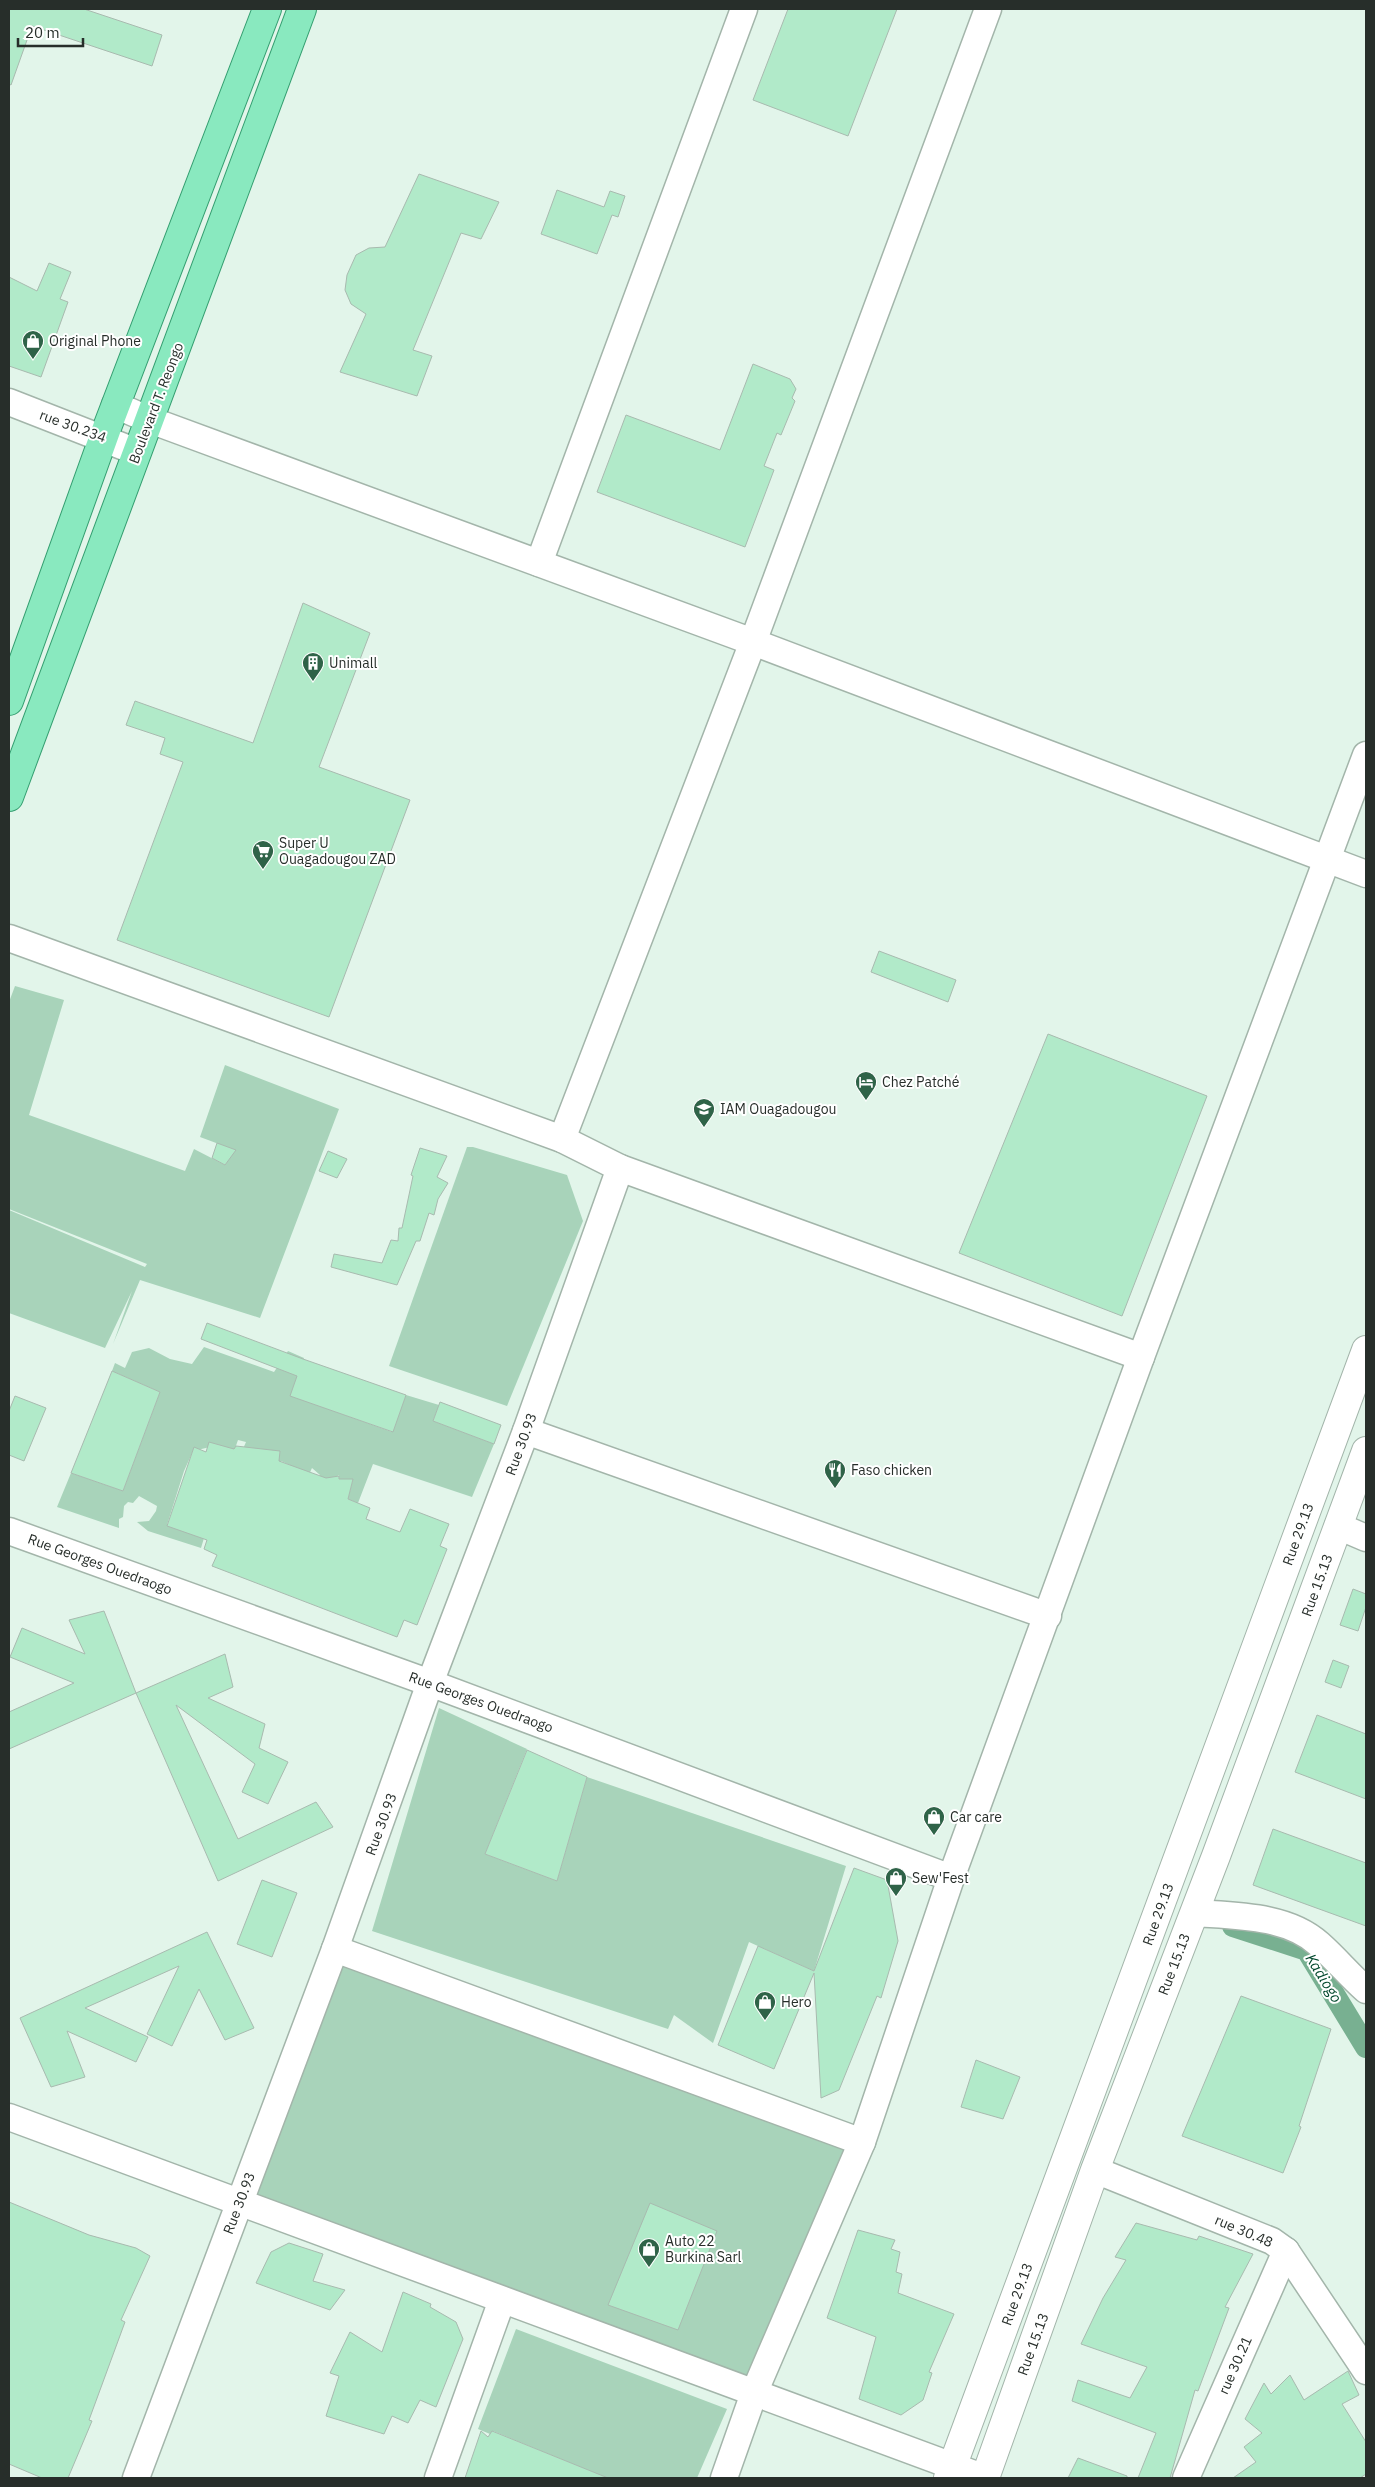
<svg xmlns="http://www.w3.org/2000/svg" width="1375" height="2487" font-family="'IBM Plex Sans',sans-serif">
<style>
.green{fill:#a8d3ba}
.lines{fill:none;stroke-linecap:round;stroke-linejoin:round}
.canal{stroke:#78b091;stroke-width:22}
.building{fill:#b1eac9;stroke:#a8baaf}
.minor-casing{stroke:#a3b5aa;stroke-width:29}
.secondary-casing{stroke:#a3b5aa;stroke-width:30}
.primary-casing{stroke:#349e70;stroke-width:30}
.minor{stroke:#fff;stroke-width:26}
.secondary{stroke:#fff;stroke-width:28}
.primary{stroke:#89e9bf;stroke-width:28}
.labels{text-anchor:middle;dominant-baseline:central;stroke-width:4;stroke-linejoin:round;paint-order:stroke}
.poi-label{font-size:14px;fill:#272e2a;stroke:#fff;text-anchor:start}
.street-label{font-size:14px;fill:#272e2a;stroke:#fff}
.water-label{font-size:15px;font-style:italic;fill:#00482c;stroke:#fff}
</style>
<rect width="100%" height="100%" fill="#e2f5ea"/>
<g class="green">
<path d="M15 986 64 1000 29 1115 185 1171 194 1149 225 1165 235 1150 200 1137 225 1065 339 1109 260 1318 140 1280 113 1344 132 1291 105 1348 9 1313V1210L145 1267 147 1264 9 1209V1002Z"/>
<path d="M467 1147H473L567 1175 583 1221 507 1406 389 1366Z"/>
<path d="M204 1347 274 1372 288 1351 304 1358 292 1396 392 1432 406 1395 439 1405 433 1421 494 1444 472 1497 373 1464 358 1503 348 1499 353 1479 340 1492 339 1475 319 1488 320 1475 312 1468 306 1481 286 1476 290 1465 281 1461 277 1472 280 1451 239 1458 246 1442 238 1440 232 1457 210 1447 193 1451 184 1471 167 1525 204 1538 201 1548 148 1531 137 1522 149 1521 156 1511 157 1506 139 1496 133 1503 128 1502 124 1506 123 1517 119 1519V1528L57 1507 71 1473 123 1491 160 1392 112 1371 115 1363 125 1368 132 1352 149 1348 170 1359 192 1364Z"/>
<path d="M439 1708 527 1749 485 1854 557 1881 587 1777 846 1866 814 1971 749 1942 713 2043 674 2015 668 2029 372 1931Z"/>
<path d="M342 1952 858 2141 750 2383 242 2195Z"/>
<path d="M516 2329 727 2409 697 2478H607L493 2431 490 2434 478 2429Z"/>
</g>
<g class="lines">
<path class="canal" d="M1233 1926 1307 1950 1366 2047"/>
</g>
<g class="building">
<path d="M9 9H84L162 35 152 66 32 26 11 85 9 84Z"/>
<path d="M788 9H897L848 136 753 100Z"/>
<path d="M419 174 499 202 481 239 461 233 413 350 432 356 417 396 340 372 366 314 351 304 345 290 347 275 356 255 369 248 385 247Z"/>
<path d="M557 190 604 207 610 191 625 196 618 217 612 215 597 254 541 234Z"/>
<path d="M49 263 71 272 60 299 68 302 41 377 9 366V277L37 291Z"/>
<path d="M753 364 790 379 796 389 792 398 795 401 781 435 777 433 764 466 774 470 745 547 597 492 626 415 720 450Z"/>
<path d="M303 603 370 633 319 767 410 800 329 1017 117 940 183 762 160 754 165 738 126 725 135 701 253 743Z"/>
<path d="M879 951 956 980 948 1002 871 972Z"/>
<path d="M1048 1034 1207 1096 1122 1316 959 1253Z"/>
<path d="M217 1143 236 1150 225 1165 212 1158Z"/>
<path d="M420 1148 447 1156 437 1177 448 1183 438 1199 434 1215 429 1213 420 1241H416L397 1285 331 1267 334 1254 382 1263 391 1240 398 1241 399 1228H402L413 1176 411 1175Z"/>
<path d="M328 1151 347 1159 337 1178 319 1171Z"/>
<path d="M207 1323 303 1359 406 1395 393 1432 290 1396 297 1376 201 1339Z"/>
<path d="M112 1371 160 1392 123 1491 71 1473Z"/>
<path d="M15 1396 46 1408 24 1461 9 1455V1411Z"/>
<path d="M440 1402 501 1425 494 1444 433 1421Z"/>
<path d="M209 1442 234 1449 236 1446 280 1451 279 1461 326 1478 339 1476V1479H353L348 1499 370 1508 366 1519 400 1532 410 1509 449 1524 440 1546 447 1549 417 1625 404 1620 397 1637 212 1566 217 1555 204 1549 207 1540 167 1526 194 1447 206 1452Z"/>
<path d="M1353 1589 1366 1594V1607L1358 1631 1340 1625Z"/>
<path d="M104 1611 136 1693 9 1749V1712L74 1683 10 1657 22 1628 85 1654 69 1620Z"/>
<path d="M225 1654 233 1687 208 1698 265 1724 259 1748 288 1762 268 1804 242 1792 255 1764 176 1705 238 1839 316 1802 333 1827 218 1881 136 1693Z"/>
<path d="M1333 1660 1349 1666 1341 1688 1325 1682Z"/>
<path d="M1317 1715 1366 1734V1799L1295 1772Z"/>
<path d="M527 1750 587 1777 557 1881 485 1854Z"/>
<path d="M1273 1829 1366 1863V1926L1253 1885Z"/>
<path d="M854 1868 887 1880 898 1941 881 1998 877 1996 839 2090 821 2098 814 1973 774 2069 718 2045 758 1946 814 1971Z"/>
<path d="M262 1880 297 1893 272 1957 237 1944Z"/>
<path d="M207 1932 254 2028 225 2040 199 1989 172 2046 147 2034 179 1966 85 2008 148 2037 136 2062 67 2031 85 2077 51 2087 20 2018Z"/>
<path d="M1241 1996 1331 2029 1299 2126 1301 2127 1283 2173 1182 2136Z"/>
<path d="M976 2060 1020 2077 1003 2119 961 2107Z"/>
<path d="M9 2202 89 2235 136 2248 150 2256 121 2320 125 2322 89 2420 92 2421 68 2478H42L9 2464Z"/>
<path d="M650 2203 717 2231 678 2330 608 2305Z"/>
<path d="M1136 2223 1197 2240 1199 2236 1253 2254 1225 2307 1229 2308 1198 2391 1195 2390 1170 2478H1138L1156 2433 1072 2401 1078 2380 1130 2398 1147 2367 1081 2344 1103 2298 1126 2260 1115 2257Z"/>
<path d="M858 2230 895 2240 891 2249 900 2252 896 2272 902 2274 898 2293 954 2314 929 2372 932 2373 923 2400 901 2415 859 2399 876 2337 827 2318Z"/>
<path d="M289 2243 323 2254 313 2281 345 2290 330 2310 256 2283 271 2252Z"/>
<path d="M403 2292 431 2304 430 2307 456 2322 463 2339 436 2407 420 2400 408 2423 392 2416 384 2434 326 2416 339 2376 330 2373 350 2332 382 2352Z"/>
<path d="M1348 2371 1359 2395 1342 2404 1366 2442V2474L1360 2478H1233L1256 2462 1244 2447 1262 2433 1245 2419 1264 2383 1271 2394 1290 2375 1304 2400Z"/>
<path d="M481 2431 488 2437 492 2431 608 2478H465Z"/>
<path d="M1078 2458 1127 2476V2478H1068Z"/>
</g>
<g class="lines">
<g class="minor-casing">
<g id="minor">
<path d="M9 402 137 452"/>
<path d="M115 405 150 420 753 642 1366 874"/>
<path d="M539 563 744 9"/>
<path d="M9 938 562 1139 620 1168 1141 1357"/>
<path d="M562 1139 753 642 988 9"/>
<path d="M526 1431 1048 1616"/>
<path d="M1338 1526 1366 1538"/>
<path d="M9 1531 430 1683 951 1878"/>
<path d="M1194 1913C1235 1916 1287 1915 1319 1944 1336 1959 1349 1975 1366 1990"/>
<path d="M335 1949 862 2142"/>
<path d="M9 2117 985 2478"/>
<path d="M1095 2170 1272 2241 1286 2251 1366 2371"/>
<path d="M136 2478 335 1949 430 1683 526 1431 620 1168"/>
<path d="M438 2478 502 2300"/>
<path d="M724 2478 754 2393 862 2142 951 1878 1141 1357 1366 755"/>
<path d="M1186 2478 1286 2251"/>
</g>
</g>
<g class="secondary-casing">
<g id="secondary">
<path d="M948 2478 1366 1350"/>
<path d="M985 2478 1095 2170 1216 1856 1366 1451"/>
</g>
</g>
<g class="primary-casing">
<g id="primary">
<path d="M9 701 108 425 267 9"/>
<path d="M9 797 302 9"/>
</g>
</g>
<use href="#minor" class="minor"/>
<use href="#secondary" class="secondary"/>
<use href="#primary" class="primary"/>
</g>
<defs>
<g id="shop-pin" transform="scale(1.125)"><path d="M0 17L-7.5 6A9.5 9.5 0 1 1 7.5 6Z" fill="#2f6348" stroke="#fff"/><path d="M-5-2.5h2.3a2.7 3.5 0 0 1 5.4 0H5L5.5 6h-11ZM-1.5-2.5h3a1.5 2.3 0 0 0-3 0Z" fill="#fff"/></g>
<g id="building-pin" transform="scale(1.125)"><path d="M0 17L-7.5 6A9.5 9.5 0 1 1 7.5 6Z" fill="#2f6348" stroke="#fff"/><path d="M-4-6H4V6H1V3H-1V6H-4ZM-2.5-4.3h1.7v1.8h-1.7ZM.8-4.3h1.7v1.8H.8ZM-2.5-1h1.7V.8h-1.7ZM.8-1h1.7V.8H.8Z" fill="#fff"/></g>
<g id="supermarket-pin" transform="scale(1.125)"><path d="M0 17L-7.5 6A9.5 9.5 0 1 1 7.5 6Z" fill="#2f6348" stroke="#fff"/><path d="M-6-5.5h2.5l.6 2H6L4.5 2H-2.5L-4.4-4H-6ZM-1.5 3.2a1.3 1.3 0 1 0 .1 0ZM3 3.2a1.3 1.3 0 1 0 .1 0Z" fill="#fff"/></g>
<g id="hotel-pin" transform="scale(1.125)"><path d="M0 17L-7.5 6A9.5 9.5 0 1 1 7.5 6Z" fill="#2f6348" stroke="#fff"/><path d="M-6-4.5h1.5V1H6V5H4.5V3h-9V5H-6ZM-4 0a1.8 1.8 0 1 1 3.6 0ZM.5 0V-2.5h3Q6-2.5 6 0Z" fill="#fff"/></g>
<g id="school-pin" transform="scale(1.125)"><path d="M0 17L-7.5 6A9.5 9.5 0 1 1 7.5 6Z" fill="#2f6348" stroke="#fff"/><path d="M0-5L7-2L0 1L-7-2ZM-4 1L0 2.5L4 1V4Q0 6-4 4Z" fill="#fff"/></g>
<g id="restaurant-pin" transform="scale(1.125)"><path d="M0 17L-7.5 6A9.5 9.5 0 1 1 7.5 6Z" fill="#2f6348" stroke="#fff"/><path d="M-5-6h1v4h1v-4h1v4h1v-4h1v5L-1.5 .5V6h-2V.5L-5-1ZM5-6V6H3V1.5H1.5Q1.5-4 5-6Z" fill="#fff"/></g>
</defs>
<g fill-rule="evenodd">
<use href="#shop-pin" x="33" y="341"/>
<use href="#building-pin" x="313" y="663"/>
<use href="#supermarket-pin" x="263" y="851"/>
<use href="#hotel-pin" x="866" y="1082"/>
<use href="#school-pin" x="704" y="1109"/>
<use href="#restaurant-pin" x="835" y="1470"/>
<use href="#shop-pin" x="934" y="1817"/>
<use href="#shop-pin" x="896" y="1878"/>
<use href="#shop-pin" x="765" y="2002"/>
<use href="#shop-pin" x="649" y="2249"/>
</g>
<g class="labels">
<g class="poi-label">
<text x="49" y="341">Original Phone</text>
<text x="329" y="663">Unimall</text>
<text x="279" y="843">Super U<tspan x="279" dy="16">Ouagadougou ZAD</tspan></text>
<text x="882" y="1082">Chez Patché</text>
<text x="720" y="1109">IAM Ouagadougou</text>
<text x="851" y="1470">Faso chicken</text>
<text x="950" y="1817">Car care</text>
<text x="912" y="1878">Sew'Fest</text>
<text x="781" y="2002">Hero</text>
<text x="665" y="2241">Auto 22<tspan x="665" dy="16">Burkina Sarl</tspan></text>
</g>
<g class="street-label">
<text transform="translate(156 403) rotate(-69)">Boulevard T. Reongo</text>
<text transform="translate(73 426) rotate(20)">rue 30.234</text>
<text transform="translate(521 1444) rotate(-70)">Rue 30.93</text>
<text transform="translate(1298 1534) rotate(-70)">Rue 29.13</text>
<text transform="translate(100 1564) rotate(20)">Rue Georges Ouedraogo</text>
<text transform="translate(1317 1585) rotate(-70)">Rue 15.13</text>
<text transform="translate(481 1702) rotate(20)">Rue Georges Ouedraogo</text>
<text transform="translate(381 1824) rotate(-70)">Rue 30.93</text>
<text transform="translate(1158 1914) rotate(-70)">Rue 29.13</text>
<text transform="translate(1174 1964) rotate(-69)">Rue 15.13</text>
<text transform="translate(239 2203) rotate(-69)">Rue 30.93</text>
<text transform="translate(1244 2231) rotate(23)">rue 30.48</text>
<text transform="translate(1017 2294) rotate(-70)">Rue 29.13</text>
<text transform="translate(1033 2344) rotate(-70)">Rue 15.13</text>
<text transform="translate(1235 2365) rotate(-66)">rue 30.21</text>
</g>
<g class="water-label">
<text transform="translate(1324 1978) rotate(58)">Kadiogo</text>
</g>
</g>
<rect width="1375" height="2487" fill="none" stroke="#272e2a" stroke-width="20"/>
<path d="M18 38v8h65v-8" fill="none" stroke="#272e2a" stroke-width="2.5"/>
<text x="25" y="38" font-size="15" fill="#272e2a" stroke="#ffffff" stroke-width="4" paint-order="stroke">20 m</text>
</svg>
